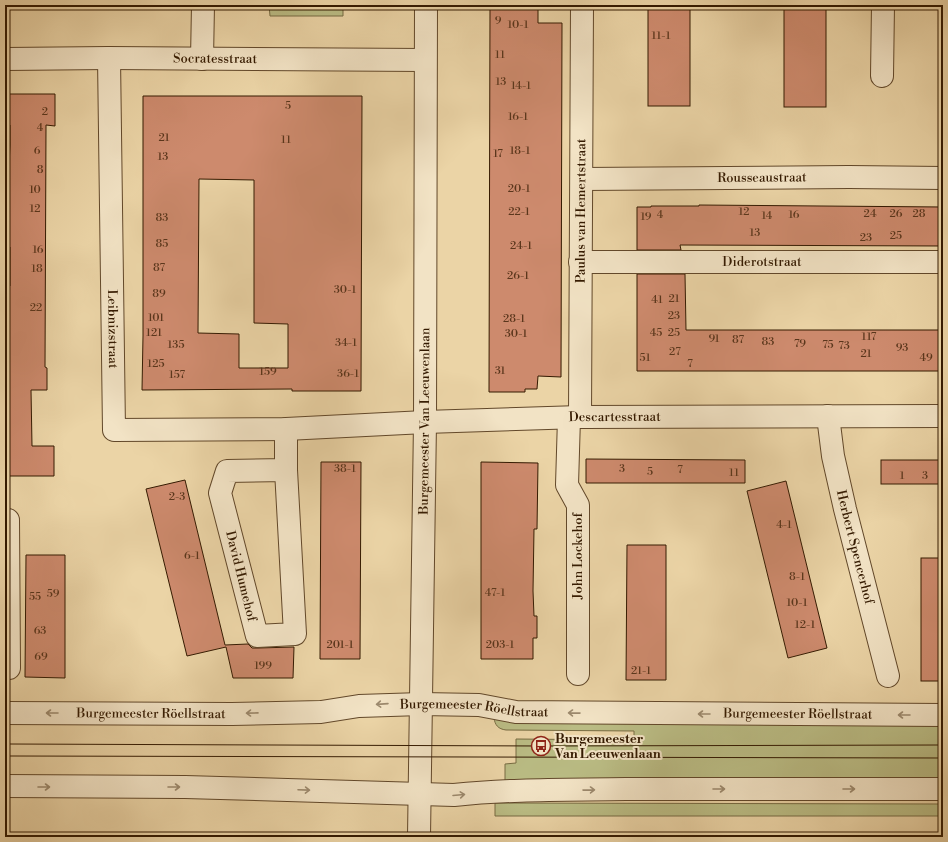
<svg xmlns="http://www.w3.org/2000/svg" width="948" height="842" font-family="'Libre Bodoni',serif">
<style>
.green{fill:#babc84;stroke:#776b42}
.building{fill:#cd8a6d;stroke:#341a01;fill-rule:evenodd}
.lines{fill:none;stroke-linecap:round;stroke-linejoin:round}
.minor-casing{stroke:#62482a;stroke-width:24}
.minor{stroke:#f2e3c5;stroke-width:22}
.tram{stroke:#341a01;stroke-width:1}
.oneway{stroke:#9c896d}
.labels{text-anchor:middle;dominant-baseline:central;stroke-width:4;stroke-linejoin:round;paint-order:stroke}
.number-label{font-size:11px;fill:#5a361c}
.street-label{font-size:13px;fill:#341a01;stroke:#f2e3c5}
.poi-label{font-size:13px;font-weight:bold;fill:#341a01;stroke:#f2e3c5;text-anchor:start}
</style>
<rect width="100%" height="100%" fill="#ebd4a6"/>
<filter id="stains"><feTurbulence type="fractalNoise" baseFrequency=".005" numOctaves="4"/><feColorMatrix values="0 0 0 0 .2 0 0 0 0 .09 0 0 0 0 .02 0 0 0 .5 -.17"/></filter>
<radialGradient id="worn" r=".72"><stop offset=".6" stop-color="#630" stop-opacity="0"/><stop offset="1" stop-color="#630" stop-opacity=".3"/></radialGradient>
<g class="green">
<path d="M215 5H234V9L215 8Z"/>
<rect x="240" y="5" width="15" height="4"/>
<path d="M269 5H343V16H270Z"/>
<path d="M494 718 943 720V782L505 783V764L516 763V739L634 740V731L506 730C498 729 495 725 494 718Z"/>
<path d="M495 803 943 804V816H495Z"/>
<path d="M943 835V837H808Z"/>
</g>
<g class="building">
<path d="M490 5H538V23H562L561 377 538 376 537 389H525V392H489Z"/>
<rect x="648" y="5" width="42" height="101"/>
<rect x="784" y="5" width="42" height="102"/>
<path d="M5 94H55V126L46 125 45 367 47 368V390H31L32 446H54V476H5V418H7V368H9V308H5V286H10V247H5V166H9L10 145V125H5Z"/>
<path d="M143 96H362L361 391H292V389L142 390 143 336ZM199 179 254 180V323L288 324V368H239V334L198 333Z"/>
<path d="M699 205 943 207V246L680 245 681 250H637V207H651V206H699Z"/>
<path d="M637 274H685L686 330H943V371H637Z"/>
<path d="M586 459 745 460V483H586Z"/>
<rect x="881" y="460" width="62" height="24"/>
<path d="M321 462H361L360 659H320Z"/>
<path d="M481 462 538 463 537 529H534L533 591 534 616H537V638H533V659H481Z"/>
<path d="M185 480 225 645 248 644 252 648H258L294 647 293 678H233L226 647 187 656 146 489Z"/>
<path d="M786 481 827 648 788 658 747 491Z"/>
<path d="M627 545H666V680H626Z"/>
<path d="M26 555H65V678L25 677Z"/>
<rect x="921" y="558" width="22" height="123"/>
</g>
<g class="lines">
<g class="minor-casing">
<g id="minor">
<path id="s1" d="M109 58 114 430 286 429 425 422 580 417 943 416"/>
<path id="s2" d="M5 59 109 58 425 60"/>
<path d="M202 59 203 5"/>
<path d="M882 76 883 5"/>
<path id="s3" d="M582 179 849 177 943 178"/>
<path id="s4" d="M580 262H943"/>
<path id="s5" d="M828 416 833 456 845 509 888 676"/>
<path id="s6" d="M580 417 582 5"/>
<path d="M569 418 567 485 578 505V674"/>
<path d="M286 429V470L295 634 257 636 220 493 227 471 286 470"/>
<path d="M5 520H8L9 668H5"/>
<path id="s7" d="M5 713 232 714 321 712 359 706 421 704 479 705 516 712 943 715"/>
<path d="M5 786 185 787 454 795C511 789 568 790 626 789 731 788 837 789 943 789"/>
<path id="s8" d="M419 837 425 422 426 5"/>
</g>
</g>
<use href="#minor" class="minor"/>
<g class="tram">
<path d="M5 744 541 746 943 745"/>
<path d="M5 756 943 758"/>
</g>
</g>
<defs><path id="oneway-shaft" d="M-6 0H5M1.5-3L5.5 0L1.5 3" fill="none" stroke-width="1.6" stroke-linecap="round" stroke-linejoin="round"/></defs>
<g class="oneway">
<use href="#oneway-shaft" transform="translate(382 704) rotate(176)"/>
<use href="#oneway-shaft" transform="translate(52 713) rotate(-180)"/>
<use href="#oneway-shaft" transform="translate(252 713) rotate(179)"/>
<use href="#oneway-shaft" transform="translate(574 713) rotate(-179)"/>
<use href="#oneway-shaft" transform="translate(704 714) rotate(-180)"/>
<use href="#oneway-shaft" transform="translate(904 715) rotate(-180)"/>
<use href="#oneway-shaft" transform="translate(44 787)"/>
<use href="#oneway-shaft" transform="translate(174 787)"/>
<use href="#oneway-shaft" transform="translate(719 789)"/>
<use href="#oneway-shaft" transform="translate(849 789)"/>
<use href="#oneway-shaft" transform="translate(304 790) rotate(2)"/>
<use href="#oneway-shaft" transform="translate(589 790) rotate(-1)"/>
<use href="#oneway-shaft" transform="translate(459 795) rotate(-5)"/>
</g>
<defs>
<g id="bus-ring" transform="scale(1)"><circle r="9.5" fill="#f2e3c5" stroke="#8f2418" stroke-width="1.5"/><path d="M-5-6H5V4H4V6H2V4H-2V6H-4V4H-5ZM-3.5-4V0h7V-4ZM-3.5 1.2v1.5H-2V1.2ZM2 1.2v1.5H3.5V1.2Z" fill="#8f2418"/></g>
</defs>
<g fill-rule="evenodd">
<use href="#bus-ring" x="541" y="746"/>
</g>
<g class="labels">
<g class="number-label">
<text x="498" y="21">9</text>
<text x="518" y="25">10-1</text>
<text x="661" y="36">11-1</text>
<text x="500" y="55">11</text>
<text x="501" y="82">13</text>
<text x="521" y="86">14-1</text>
<text x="288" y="106">5</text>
<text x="45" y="112">2</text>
<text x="518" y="117">16-1</text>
<text x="40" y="128">4</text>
<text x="164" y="138">21</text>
<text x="286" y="140">11</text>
<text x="37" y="151">6</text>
<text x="520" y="151">18-1</text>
<text x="498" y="154">17</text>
<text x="163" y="157">13</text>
<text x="40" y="170">8</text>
<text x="519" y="189">20-1</text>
<text x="35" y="190">10</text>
<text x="35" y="209">12</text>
<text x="519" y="212">22-1</text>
<text x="744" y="212">12</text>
<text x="870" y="214">24</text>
<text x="896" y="214">26</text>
<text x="919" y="214">28</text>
<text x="660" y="215">4</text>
<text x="794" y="215">16</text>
<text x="767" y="216">14</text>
<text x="646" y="217">19</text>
<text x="162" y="218">83</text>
<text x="755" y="233">13</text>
<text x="896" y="236">25</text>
<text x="866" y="238">23</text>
<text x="162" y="244">85</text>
<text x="521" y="246">24-1</text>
<text x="38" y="250">16</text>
<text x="159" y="268">87</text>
<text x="37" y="269">18</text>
<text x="518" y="276">26-1</text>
<text x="345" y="290">30-1</text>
<text x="159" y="294">89</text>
<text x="674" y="299">21</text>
<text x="657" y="300">41</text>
<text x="36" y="308">22</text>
<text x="674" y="316">23</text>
<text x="156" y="318">101</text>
<text x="514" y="319">28-1</text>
<text x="154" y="333">121</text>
<text x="656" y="333">45</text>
<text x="674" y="333">25</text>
<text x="516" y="334">30-1</text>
<text x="869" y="337">117</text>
<text x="714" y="339">91</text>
<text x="738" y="340">87</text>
<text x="768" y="342">83</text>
<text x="346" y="343">34-1</text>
<text x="800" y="344">79</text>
<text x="176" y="345">135</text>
<text x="828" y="345">75</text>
<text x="844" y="346">73</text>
<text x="902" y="348">93</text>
<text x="675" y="352">27</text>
<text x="866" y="354">21</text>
<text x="645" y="358">51</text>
<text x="926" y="358">49</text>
<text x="156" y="364">125</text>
<text x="690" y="364">7</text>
<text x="500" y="371">31</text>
<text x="268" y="372">159</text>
<text x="348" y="374">36-1</text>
<text x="177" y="375">157</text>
<text x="345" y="469">38-1</text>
<text x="622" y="469">3</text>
<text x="680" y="470">7</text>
<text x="650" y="472">5</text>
<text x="734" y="473">11</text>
<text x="902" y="476">1</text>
<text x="925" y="476">3</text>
<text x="177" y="497">2-3</text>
<text x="784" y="525">4-1</text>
<text x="192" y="556">6-1</text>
<text x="797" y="577">8-1</text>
<text x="495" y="593">47-1</text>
<text x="53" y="594">59</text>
<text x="35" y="597">55</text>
<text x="797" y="603">10-1</text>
<text x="805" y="625">12-1</text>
<text x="40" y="631">63</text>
<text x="340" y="645">201-1</text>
<text x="500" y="645">203-1</text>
<text x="41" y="657">69</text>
<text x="263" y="666">199</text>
<text x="641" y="671">21-1</text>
</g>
<g class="street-label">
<text stroke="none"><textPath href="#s2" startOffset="210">Socratesstraat</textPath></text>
<text stroke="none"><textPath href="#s3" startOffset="180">Rousseaustraat</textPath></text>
<text stroke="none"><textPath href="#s6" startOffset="206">Paulus van Hemertstraat</textPath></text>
<text stroke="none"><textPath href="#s4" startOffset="182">Diderotstraat</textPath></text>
<text stroke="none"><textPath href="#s1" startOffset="271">Leibnizstraat</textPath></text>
<text stroke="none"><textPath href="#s1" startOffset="873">Descartesstraat</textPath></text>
<text stroke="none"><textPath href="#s8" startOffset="416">Burgemeester Van Leeuwenlaan</textPath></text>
<text stroke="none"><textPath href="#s5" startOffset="134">Herbert Spencerhof</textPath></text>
<text transform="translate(578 556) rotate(-90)">John Lockehof</text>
<text transform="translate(241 576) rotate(76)">David Humehof</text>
<text stroke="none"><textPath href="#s7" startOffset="470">Burgemeester Röellstraat</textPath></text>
<text stroke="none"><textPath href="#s7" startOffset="146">Burgemeester Röellstraat</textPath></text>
<text stroke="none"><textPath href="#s7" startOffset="794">Burgemeester Röellstraat</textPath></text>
</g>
<g class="poi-label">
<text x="555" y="739">Burgemeester<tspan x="555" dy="15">Van Leeuwenlaan</tspan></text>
</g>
</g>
<rect width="948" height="842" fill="none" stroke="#ebd4a6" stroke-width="20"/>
<rect x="6" y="6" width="936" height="830" fill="none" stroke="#341a01" stroke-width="2"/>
<rect x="10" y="10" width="928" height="822" fill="none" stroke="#341a01"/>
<rect width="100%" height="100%" filter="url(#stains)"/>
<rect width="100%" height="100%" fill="url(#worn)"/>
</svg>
